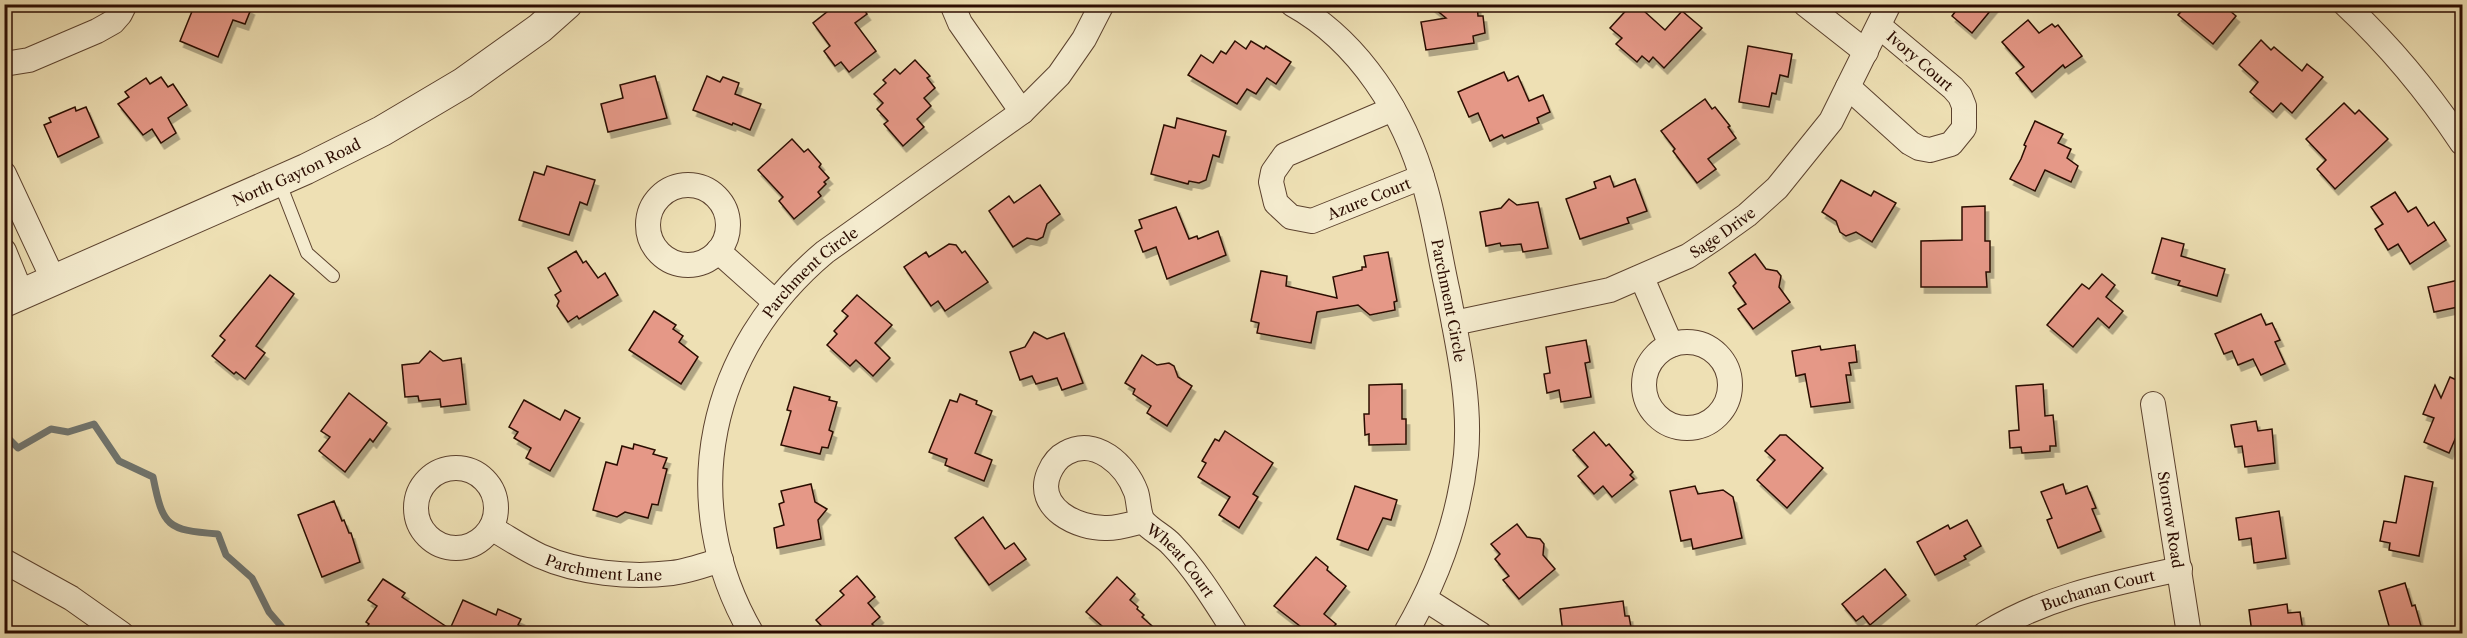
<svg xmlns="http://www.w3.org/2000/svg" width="2467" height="638" font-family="'Libre Caslon Text',serif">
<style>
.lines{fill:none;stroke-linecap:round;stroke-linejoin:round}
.stream{stroke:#70756f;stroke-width:7}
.building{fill:#e59887;stroke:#2c0d02;stroke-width:1.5;filter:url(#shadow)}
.service-casing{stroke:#5c422e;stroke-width:14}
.minor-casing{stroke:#5c422e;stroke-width:26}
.tertiary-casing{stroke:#5c422e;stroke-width:32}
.service{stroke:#f4ebce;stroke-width:12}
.minor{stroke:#f4ebce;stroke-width:24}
.tertiary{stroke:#f4ebce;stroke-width:30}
.labels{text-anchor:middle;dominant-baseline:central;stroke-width:6;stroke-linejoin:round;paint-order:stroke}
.street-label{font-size:15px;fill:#2c0d02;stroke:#f4ebce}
</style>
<defs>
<filter id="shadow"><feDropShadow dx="3.5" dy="6" stdDeviation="0" flood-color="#0004"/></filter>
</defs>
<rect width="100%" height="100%" fill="#eee0b4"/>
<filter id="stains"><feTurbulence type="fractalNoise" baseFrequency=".00333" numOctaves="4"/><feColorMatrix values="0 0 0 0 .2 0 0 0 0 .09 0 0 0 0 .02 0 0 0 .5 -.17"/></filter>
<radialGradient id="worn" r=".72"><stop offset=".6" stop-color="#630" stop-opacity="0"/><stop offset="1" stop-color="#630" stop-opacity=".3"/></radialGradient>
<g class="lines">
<path class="stream" d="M4 434 18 448 51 429 68 432 94 424 119 461 153 477C163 527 167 530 218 534L226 555 252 578 269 612 288 634"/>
</g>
<g class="building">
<path d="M195 4H241L251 9 245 24 233 20 218 57 180 41Z"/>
<path d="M837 4H860L867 14 855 23 876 51 849 72 841 62 835 66 824 51 830 46 813 23Z"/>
<path d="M1429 4H1477L1478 16H1483L1485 33 1473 36 1474 43 1426 50 1421 22 1446 18Z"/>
<path d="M1632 4 1644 11 1665 30 1682 11 1702 28 1664 68 1653 57 1649 62 1642 56 1637 62 1616 44 1622 38 1610 28Z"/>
<path d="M1961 4H1996L1972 33 1952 16Z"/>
<path d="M2188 4H2222L2236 16 2213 44 2178 15Z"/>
<path d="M2028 20 2039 33 2052 24 2055 27 2058 25 2082 56 2065 68 2063 65 2032 92 2016 73 2024 67 2002 42Z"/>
<path d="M2261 40 2271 50 2274 47 2302 71 2307 64 2323 77 2292 113 2281 103 2273 112 2250 92 2258 82 2239 65Z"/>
<path d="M1235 41 1246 49 1251 41 1264 49 1266 46 1291 62 1276 84 1267 78 1256 94 1247 89 1237 104 1188 75 1201 55 1213 63 1221 51 1226 54Z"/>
<path d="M1748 46 1792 54 1788 77 1780 75 1776 94 1772 93 1769 107 1739 102Z"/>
<path d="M915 60 930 76 927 78 935 88 924 98 931 106 917 119 924 127 903 146 884 124 888 121 877 109 883 103 874 94 886 83 883 80 895 69 900 74Z"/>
<path d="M1504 72 1508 81 1518 76 1529 101 1543 95 1550 112 1537 118 1539 123 1504 138 1502 135 1490 141 1478 113 1469 117 1458 92Z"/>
<path d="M655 76 667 118 608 132 601 104 623 98 620 85Z"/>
<path d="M707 76 720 82 723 77 739 83 735 94 761 104 750 130 733 123 732 125 693 110Z"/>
<path d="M161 77 168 87 173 84 187 105 168 118 176 133 161 143 152 129 143 135 118 104 129 97 125 92 146 78 150 84Z"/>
<path d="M1705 99 1712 109 1715 107 1730 126 1728 127 1736 138 1708 159 1716 169 1697 183 1673 151 1675 149 1661 131Z"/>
<path d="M2344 103 2355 114 2359 110 2388 139 2335 189 2317 169 2326 160 2306 139Z"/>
<path d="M75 107 76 111 86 107 99 137 58 157 44 125 51 122 49 118Z"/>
<path d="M1177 118 1226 131 1219 157 1213 155 1206 180 1199 183 1189 181 1188 184 1151 174 1164 125 1175 128Z"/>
<path d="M2035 121 2063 134 2058 143 2071 149 2067 158 2078 166 2071 182 2045 170 2035 191 2010 179 2021 159 2026 146 2024 145Z"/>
<path d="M792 139 804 152 808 149 821 164 819 167 829 178 824 182 826 184 818 192 821 196 794 219 779 201 783 197 758 170Z"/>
<path d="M547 166 595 180 587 205 580 202 569 235 519 220 534 172 544 175Z"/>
<path d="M1610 176 1614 187 1635 179 1647 211 1627 218 1629 223 1580 239 1566 199 1596 188 1594 182Z"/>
<path d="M1841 180 1871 196 1874 191 1896 203 1872 242 1856 232 1846 236 1840 232 1836 221 1822 212Z"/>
<path d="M1040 185 1060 214 1047 224 1043 237 1037 240 1027 238 1013 247 989 211 1009 196 1014 203Z"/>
<path d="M2395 192 2408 212 2416 207 2428 226 2434 222 2446 240 2410 264 2398 244 2388 250 2375 229 2383 224 2371 207Z"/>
<path d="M1509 199 1517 205 1538 202 1548 248 1523 252 1521 244 1501 246 1500 243 1486 246 1480 212 1501 208Z"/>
<path d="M1985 206V241H1990V272H1986L1987 287H1921V241L1962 240V207Z"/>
<path d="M1176 207 1189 239 1197 236 1198 239 1218 231 1226 255 1167 279 1156 247 1143 252 1135 231 1142 228 1139 220Z"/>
<path d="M2162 238 2184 244 2181 256 2225 269 2217 296 2178 285 2180 281 2152 273Z"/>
<path d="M949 244 956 245 962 253 965 251 988 282 945 311 938 301 931 306 904 267 926 252 929 257Z"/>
<path d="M576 251 583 263 586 261 598 278 605 273 618 295 579 319 577 316 568 322 557 306 559 301 555 295 561 291 548 268Z"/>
<path d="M1388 252 1397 301 1394 302 1395 310 1370 315 1358 305 1317 312 1311 343 1257 333 1259 323 1251 321 1261 271 1287 276 1286 286 1337 298 1333 277 1362 270V267H1366L1364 256Z"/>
<path d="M1755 254 1766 269 1777 271 1781 276 1779 287 1790 302 1753 329 1738 309 1746 304 1733 286 1736 283 1729 273Z"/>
<path d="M2102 274 2115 285 2106 297 2123 311 2109 328 2098 318 2073 347 2047 325 2082 284 2089 289Z"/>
<path d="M270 275 294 294 256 346 265 353 245 379 236 372 234 374 212 356 225 340 220 336Z"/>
<path d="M2463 279V306L2434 312 2428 287Z"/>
<path d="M857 295 892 325 875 343 890 358 873 376 856 360 850 366 827 345 837 334 834 331 848 316 842 311Z"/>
<path d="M654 311 676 325 673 329 683 336 679 342 698 357 681 384 629 350Z"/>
<path d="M2261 314 2266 325 2272 323 2280 340 2275 342 2285 364 2261 375 2253 359 2238 365 2232 351 2224 354 2215 334Z"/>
<path d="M1034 332 1047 339 1064 333 1083 383 1062 390 1057 378 1036 384 1032 376 1020 380 1010 352 1025 347Z"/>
<path d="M1586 340 1590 362 1585 363 1591 397 1561 402 1559 390 1547 393 1544 374 1550 373 1546 347Z"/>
<path d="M1855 345 1857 362 1849 363 1851 375H1846L1850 402 1811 407 1805 374 1796 376 1792 351 1820 346 1821 350Z"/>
<path d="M430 351 443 361 461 358 466 404 441 407 440 399 419 401 418 396 405 397 402 365 419 363Z"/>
<path d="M1142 355 1157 365 1169 363 1174 366 1178 377 1192 386 1167 426 1147 413 1151 406 1133 394 1135 389 1125 383Z"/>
<path d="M2450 377 2463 383V421L2449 453 2424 442 2434 418 2423 414 2435 385 2441 398Z"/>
<path d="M1402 384V419H1406V444L1369 445V434L1365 435 1364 414H1369V385Z"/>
<path d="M2043 384 2045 416 2053 415 2056 446H2050V451L2022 453 2021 447 2010 448 2009 431 2019 430 2016 386Z"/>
<path d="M794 387 830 397 829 400 837 402 829 430 833 432 828 448 822 447 820 454 781 445 791 411 787 410Z"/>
<path d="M349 393 387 423 373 442 370 439 345 472 319 451 330 437 321 431Z"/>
<path d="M960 394 977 401 976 404 992 411 975 453 992 460 984 481 945 465 947 459 929 452 950 400 957 402Z"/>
<path d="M524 400 560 420 565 410 580 418 550 471 526 458 531 448 514 438 518 432 509 427Z"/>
<path d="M2256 421 2258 431 2272 429 2275 463 2245 467 2242 446 2235 447 2231 425Z"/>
<path d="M1225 431 1273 463 1253 494 1258 497 1239 528 1219 515 1230 497 1198 477 1206 463 1202 461 1215 439 1219 441Z"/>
<path d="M1594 432 1606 446 1609 444 1633 472 1630 475 1634 479 1612 497 1603 486 1594 494 1578 476 1588 467 1573 450Z"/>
<path d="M1780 435H1786L1823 468 1787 508 1757 480 1775 460 1765 451Z"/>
<path d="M634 444 655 450 653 454 667 458 663 468 667 469 658 505 652 504 648 518 625 512 617 517 593 510 606 462 617 465 622 446 633 449Z"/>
<path d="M2405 476 2433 482 2419 556 2389 550 2390 543 2380 541 2384 521 2396 523Z"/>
<path d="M811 484 815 502 827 509 818 520 821 539 777 548 774 528 784 525 779 504 784 502 781 491Z"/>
<path d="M2063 484 2066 494 2087 486 2096 508 2092 509 2101 531 2058 548 2047 520 2052 518 2041 492Z"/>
<path d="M1355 486 1397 500 1391 520 1383 518 1368 550 1337 539Z"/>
<path d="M1695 486 1698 494 1723 490 1733 497 1742 538 1693 549 1691 539 1681 541 1670 491Z"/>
<path d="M334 501 342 521 344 520 349 533H351L360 562 322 577 298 515Z"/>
<path d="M2279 511 2286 558 2254 563 2251 538 2239 540 2236 518Z"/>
<path d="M983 517 1005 549 1014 543 1026 559 989 585 955 538Z"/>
<path d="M1967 520 1981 546 1964 556 1966 559 1935 575 1917 542 1948 525 1950 529Z"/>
<path d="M1517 524 1527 537 1540 539 1544 544 1543 555 1555 569 1519 599 1503 580 1509 576 1495 559 1500 554 1491 544Z"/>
<path d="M1316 557 1328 567 1327 570 1346 586 1324 614 1336 624 1328 633H1309L1274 606Z"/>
<path d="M1885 569 1906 595 1870 625 1863 616 1856 621 1842 604Z"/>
<path d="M857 576 875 597 868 603 880 617 872 624 881 633H828L816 620 844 595 840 591Z"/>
<path d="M1117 577 1135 594 1130 600 1138 607 1137 609 1144 615 1142 617 1160 633H1110L1086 612Z"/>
<path d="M383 579 405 593 402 597 450 629 463 600 496 615 498 609 521 619 518 625 536 633H362L369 624 366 622 377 606 368 600Z"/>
<path d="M2405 583 2412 606 2415 605 2423 633H2391L2379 591Z"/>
<path d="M1623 601 1625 616H1629L1632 633H1563L1560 609Z"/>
<path d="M2287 604 2288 613 2300 612 2303 631 2252 633 2249 610Z"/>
</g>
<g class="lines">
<g class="service-casing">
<path id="service" d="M279 181 307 253 333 276"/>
</g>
<g class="minor-casing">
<g id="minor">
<path d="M952 4 960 23 1022 112"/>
<path id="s1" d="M1292 4C1359 41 1405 114 1425 187 1435 221 1440 258 1448 293 1458 346 1471 401 1466 455 1459 520 1438 578 1405 634"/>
<path d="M1805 4 1866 52"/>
<path d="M2345 4C2390 46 2428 92 2462 143"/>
<path d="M4 64 29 60 97 31 113 22 120 14 125 4"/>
<path d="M1848 87 1910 143 1919 148 1930 150 1951 144 1964 128V106L1960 96 1953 88 1879 26"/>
<path id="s2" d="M1393 109 1285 155 1273 172 1271 182 1276 203 1291 217 1312 221 1422 177"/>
<path d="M4 174 54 281"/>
<circle cx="688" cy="225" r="40"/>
<path d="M4 251 22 295"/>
<path d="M718 251 775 302"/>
<path d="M1642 278 1671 345"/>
<path id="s3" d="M1454 323 1610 290 1688 256 1715 238 1747 215 1777 188 1831 121 1889 4"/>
<circle cx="1687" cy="385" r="43"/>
<path id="s4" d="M2153 404 2189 634"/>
<circle cx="456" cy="508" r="40"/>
<path id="s5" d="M1143 521C1131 524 1119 528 1107 528 1078 529 1034 508 1049 473 1052 466 1058 457 1066 453 1095 436 1126 465 1136 492 1139 500 1138 515 1144 522 1152 531 1164 536 1172 545 1197 571 1216 603 1236 634"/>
<path id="s6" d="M491 528C507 537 523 548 540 556 578 573 630 578 672 573 688 571 705 565 721 560"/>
<path d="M4 561 71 598 122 634"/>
<path d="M1425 599 1480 634"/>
<path id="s7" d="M752 634C674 500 709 349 825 252L1022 112 1059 75 1084 39 1102 4"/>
<path id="s8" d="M1985 634C2046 596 2111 584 2180 569"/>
</g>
</g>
<g class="tertiary-casing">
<g id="tertiary">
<path id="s9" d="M4 302 306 169 382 131 463 83 540 28 567 4"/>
</g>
</g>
<use href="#service" class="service"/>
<use href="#minor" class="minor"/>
<use href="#tertiary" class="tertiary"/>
</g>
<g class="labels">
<g class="street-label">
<text transform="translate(1920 61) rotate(41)">Ivory Court</text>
<text stroke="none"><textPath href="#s9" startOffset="320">North Gayton Road</textPath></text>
<text stroke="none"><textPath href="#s2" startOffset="273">Azure Court</textPath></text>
<text stroke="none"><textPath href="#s3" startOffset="286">Sage Drive</textPath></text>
<text stroke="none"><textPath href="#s7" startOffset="400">Parchment Circle</textPath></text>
<text stroke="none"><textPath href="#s1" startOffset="348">Parchment Circle</textPath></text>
<text stroke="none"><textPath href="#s4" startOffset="117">Storrow Road</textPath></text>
<text stroke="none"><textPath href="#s5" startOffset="334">Wheat Court</textPath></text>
<text stroke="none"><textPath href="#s6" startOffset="122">Parchment Lane</textPath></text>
<text stroke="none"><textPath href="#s8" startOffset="122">Buchanan Court</textPath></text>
</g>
</g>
<rect width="2467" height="638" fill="none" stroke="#eee0b4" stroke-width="24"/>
<rect x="6" y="6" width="2455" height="626" fill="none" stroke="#2c0d02" stroke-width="3"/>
<rect x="12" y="12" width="2443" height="614" fill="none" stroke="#2c0d02" stroke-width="1.5"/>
<rect width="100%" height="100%" filter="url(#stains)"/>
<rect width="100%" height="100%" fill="url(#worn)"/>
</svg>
